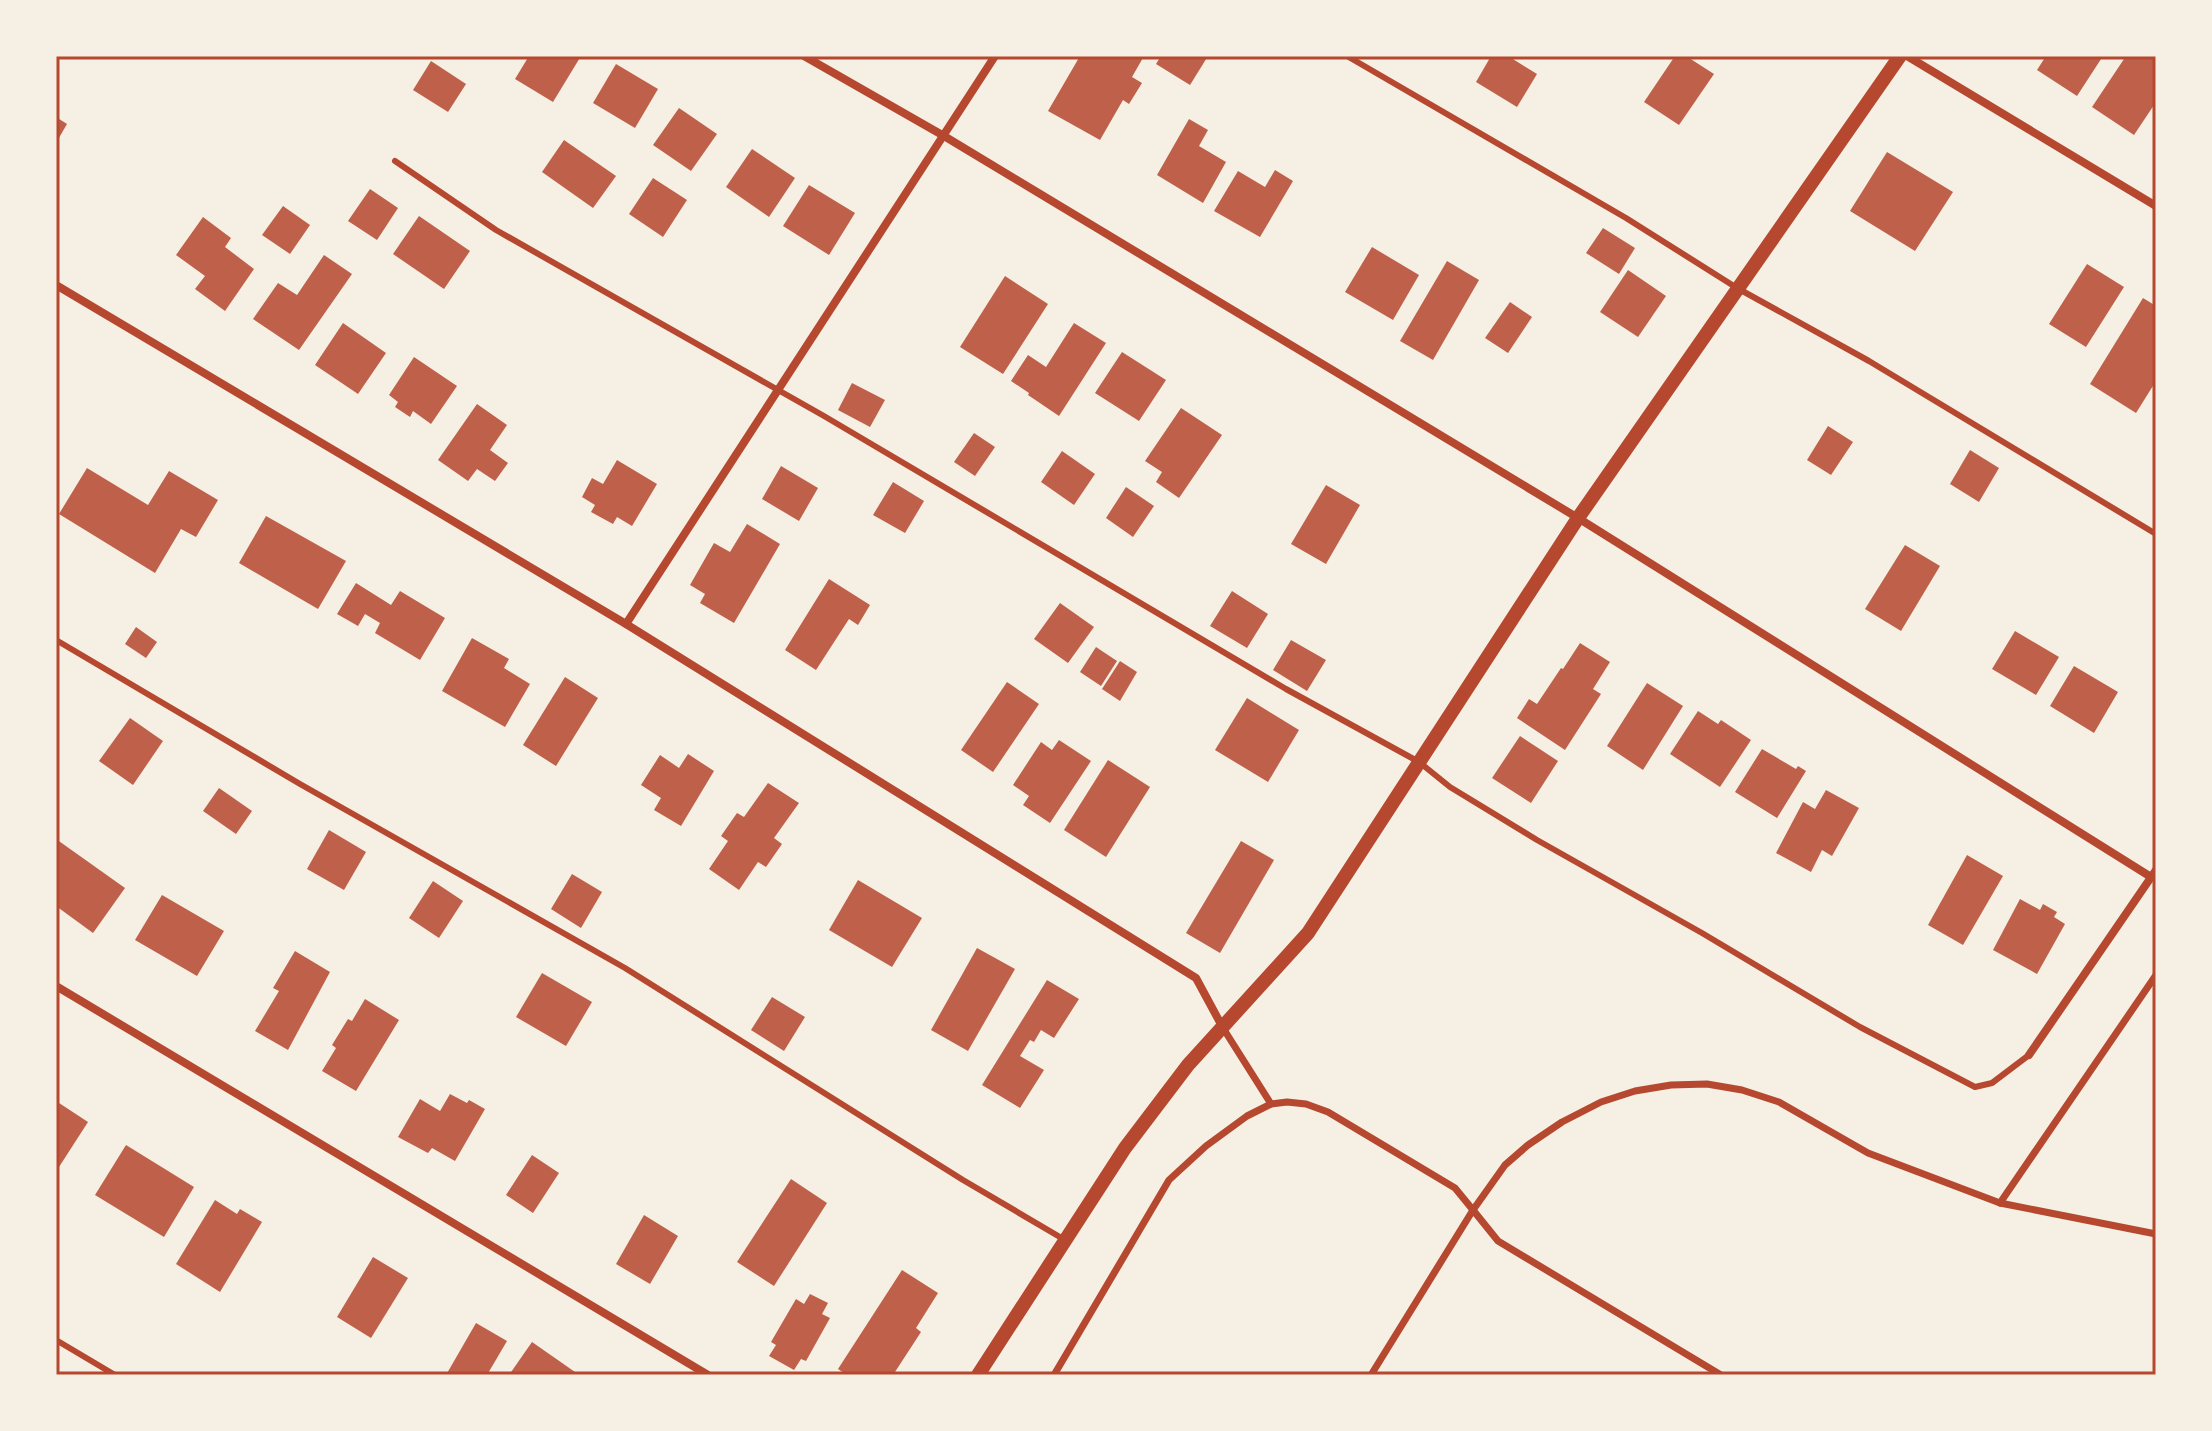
<svg xmlns="http://www.w3.org/2000/svg" width="2212" height="1431" font-family="'Source Sans 3',sans-serif">
<style>
.building{fill:#bf614a}
.lines{fill:none;stroke-linecap:round;stroke-linejoin:round}
.service{stroke:#b5482f;stroke-width:6}
.pedestrian{stroke:#b5482f;stroke-width:7}
.minor{stroke:#b5482f;stroke-width:8}
.tertiary{stroke:#b5482f;stroke-width:14}
.neatline{fill:none;stroke:#b5482f;stroke-width:3}
</style>
<rect width="100%" height="100%" fill="#f6efe4"/>
<g class="building">
<path d="M529 56H581L553 102 515 79Z"/>
<path d="M1080 56H1144L1132 77 1142 83 1129 104 1123 100 1100 140 1048 111Z"/>
<path d="M1161 56H1208L1190 85 1156 64Z"/>
<path d="M1491 56H1508L1537 74 1517 107 1476 82Z"/>
<path d="M1675 56H1686L1714 74 1679 125 1644 102Z"/>
<path d="M2046 56H2103L2077 96 2037 70Z"/>
<path d="M2126 56H2156V102L2134 135 2092 107Z"/>
<path d="M431 61 466 84 448 112 413 90Z"/>
<path d="M616 64 658 89 635 128 593 103Z"/>
<path d="M679 108 717 134 691 171 653 145Z"/>
<path d="M56 117 67 124 56 143Z"/>
<path d="M1189 119 1208 130 1199 146 1226 162 1203 203 1157 175Z"/>
<path d="M564 140 616 176 593 208 542 172Z"/>
<path d="M752 149 795 178 769 217 726 187Z"/>
<path d="M1887 152 1953 192 1915 251 1850 211Z"/>
<path d="M1275 170 1293 181 1260 237 1214 211 1238 171 1265 187Z"/>
<path d="M653 178 687 200 663 237 629 214Z"/>
<path d="M809 185 855 213 829 255 783 226Z"/>
<path d="M370 189 398 208 377 240 348 221Z"/>
<path d="M283 206 310 225 290 254 262 235Z"/>
<path d="M419 216 470 251 444 289 393 254Z"/>
<path d="M203 217 231 238 225 247 254 269 225 311 195 289 205 276 176 255Z"/>
<path d="M1603 228 1635 248 1619 274 1586 253Z"/>
<path d="M1372 247 1419 275 1393 320 1345 292Z"/>
<path d="M324 255 352 274 299 350 253 319 278 283 297 295Z"/>
<path d="M1447 261 1479 280 1433 360 1400 341Z"/>
<path d="M2087 264 2124 287 2086 347 2049 324Z"/>
<path d="M1628 270 1666 296 1638 337 1600 312Z"/>
<path d="M1005 276 1048 304 1003 374 960 347Z"/>
<path d="M2143 298 2156 306V381L2136 413 2090 384Z"/>
<path d="M1510 302 1532 317 1508 353 1485 338Z"/>
<path d="M343 323 386 353 358 394 315 365Z"/>
<path d="M1074 323 1106 343 1059 416 1028 395 1029 393 1011 381 1028 355 1046 367Z"/>
<path d="M1122 352 1166 380 1139 421 1095 393Z"/>
<path d="M414 357 457 386 431 424 413 411 410 417 395 407 398 402 389 395Z"/>
<path d="M852 383 885 400 870 427 838 410Z"/>
<path d="M477 404 507 425 490 450 508 463 495 481 477 469 468 481 438 460Z"/>
<path d="M1181 408 1222 435 1179 498 1156 482 1162 472 1145 461Z"/>
<path d="M1828 426 1853 442 1831 475 1807 460Z"/>
<path d="M974 433 995 447 975 476 954 462Z"/>
<path d="M1970 450 1999 468 1979 502 1950 484Z"/>
<path d="M1062 451 1095 474 1074 505 1041 482Z"/>
<path d="M617 460 657 484 632 526 617 517 613 524 591 512 595 505 582 497 592 478 603 484Z"/>
<path d="M781 466 818 488 799 521 762 499Z"/>
<path d="M87 468 148 505 169 471 218 500 196 537 181 529 155 573 59 514Z"/>
<path d="M893 482 924 501 905 533 873 515Z"/>
<path d="M1326 485 1360 505 1326 564 1291 544Z"/>
<path d="M1126 487 1154 506 1133 537 1106 518Z"/>
<path d="M266 516 346 561 318 609 239 563Z"/>
<path d="M747 524 780 544 734 623 700 603 705 594 690 585 714 543 730 552Z"/>
<path d="M1905 545 1940 566 1901 631 1865 609Z"/>
<path d="M829 579 870 605 858 625 849 619 816 670 785 650Z"/>
<path d="M356 583 391 605 400 591 445 618 420 660 375 633 380 623 365 614 358 626 337 614Z"/>
<path d="M1232 591 1268 614 1247 648 1210 626Z"/>
<path d="M1060 603 1094 627 1068 663 1034 639Z"/>
<path d="M136 627 157 642 146 658 125 644Z"/>
<path d="M2015 631 2059 657 2036 695 1992 669Z"/>
<path d="M472 638 509 659 504 668 530 684 505 727 442 691Z"/>
<path d="M1291 640 1326 660 1307 691 1273 670Z"/>
<path d="M1580 643 1610 662 1593 689 1601 694 1565 750 1517 718 1529 699 1537 704 1561 668 1563 669Z"/>
<path d="M1096 647 1117 661 1101 686 1080 672Z"/>
<path d="M1120 661 1137 672 1120 701 1102 689Z"/>
<path d="M2074 666 2118 692 2094 733 2050 706Z"/>
<path d="M565 677 598 698 556 766 523 745Z"/>
<path d="M1007 682 1039 704 993 772 961 750Z"/>
<path d="M1647 683 1683 706 1643 770 1607 746Z"/>
<path d="M1247 698 1299 730 1268 782 1215 750Z"/>
<path d="M1698 711 1718 724 1721 720 1751 740 1720 787 1670 754Z"/>
<path d="M130 718 163 741 133 785 99 761Z"/>
<path d="M1520 736 1558 761 1531 803 1492 778Z"/>
<path d="M1059 740 1091 761 1050 823 1023 805 1029 796 1013 785 1041 742 1052 750Z"/>
<path d="M1762 749 1796 769 1798 766 1806 771 1777 818 1735 792Z"/>
<path d="M688 754 714 771 681 826 654 810 661 798 641 785 660 755 679 768Z"/>
<path d="M1108 760 1150 787 1106 857 1064 830Z"/>
<path d="M768 783 799 803 774 838 782 844 766 867 758 862 739 890 709 869 728 841 721 836 737 813 744 817Z"/>
<path d="M219 788 252 811 236 834 203 811Z"/>
<path d="M1826 790 1859 808 1832 856 1822 850 1811 872 1776 853 1803 802 1815 809Z"/>
<path d="M329 830 366 852 344 890 307 869Z"/>
<path d="M56 839 125 888 93 933 56 906Z"/>
<path d="M1241 841 1274 860 1220 953 1186 933Z"/>
<path d="M1967 855 2003 876 1963 945 1928 925Z"/>
<path d="M572 874 602 892 581 928 551 909Z"/>
<path d="M858 880 922 918 892 967 829 930Z"/>
<path d="M433 881 463 901 439 938 409 918Z"/>
<path d="M162 895 224 931 197 976 135 940Z"/>
<path d="M2020 899 2040 910 2043 904 2057 912 2054 917 2065 924 2037 974 1993 950Z"/>
<path d="M977 948 1015 969 968 1051 931 1030Z"/>
<path d="M295 951 330 972 288 1050 255 1031 279 991 273 988Z"/>
<path d="M542 973 592 1002 566 1046 516 1017Z"/>
<path d="M1047 980 1079 999 1054 1038 1041 1030 1034 1042 1030 1040 1020 1056 1044 1070 1020 1108 982 1085Z"/>
<path d="M772 997 805 1017 784 1051 751 1030Z"/>
<path d="M365 999 399 1020 356 1091 322 1071 336 1048 332 1045 348 1019 352 1021Z"/>
<path d="M450 1094 467 1103 469 1100 485 1109 455 1161 432 1148 428 1153 398 1137 420 1099 440 1111Z"/>
<path d="M56 1101 88 1122 59 1167 56 1165Z"/>
<path d="M126 1145 194 1187 164 1237 95 1195Z"/>
<path d="M532 1155 559 1173 533 1213 506 1195Z"/>
<path d="M791 1179 827 1203 774 1286 737 1262Z"/>
<path d="M215 1200 237 1214 240 1209 262 1222 220 1292 176 1264Z"/>
<path d="M644 1215 678 1236 650 1284 616 1264Z"/>
<path d="M373 1257 408 1278 371 1338 337 1317Z"/>
<path d="M902 1270 938 1293 916 1328 921 1332 893 1375H847L838 1369Z"/>
<path d="M810 1294 828 1303 822 1314 830 1318 806 1361 801 1359 794 1370 769 1356 776 1345 771 1342 796 1299 804 1304Z"/>
<path d="M476 1323 507 1341 487 1375H446Z"/>
<path d="M532 1342 575 1372 573 1375H509Z"/>
</g>
<g class="lines">
<g class="service">
<path d="M1347 56 1626 218 1737 288 1869 361 2156 534"/>
<path d="M395 161 496 230 824 416 1286 689 1419 762 1450 787 1537 840 1702 933 1860 1027 1975 1087 1992 1083 2029 1055"/>
<path d="M56 640 300 784 625 968 963 1180 1065 1240"/>
<path d="M56 1340 115 1375"/>
</g>
<g class="pedestrian">
<path d="M1223 1028 1271 1104"/>
<path d="M2000 1203 2156 975"/>
<path d="M1054 1375 1169 1180 1206 1146 1247 1116 1271 1104 1287 1102 1306 1104 1328 1112 1455 1188 1473 1210 1505 1165 1528 1145 1562 1122 1601 1102 1635 1091 1671 1085 1707 1084 1742 1090 1779 1102 1868 1153 2000 1203 2156 1234"/>
<path d="M1371 1375 1473 1210 1498 1241 1721 1375"/>
</g>
<g class="minor">
<path d="M804 56 944 136 1578 518 2151 877"/>
<path d="M1907 56 2156 206"/>
<path d="M56 285 626 624 1196 978 1223 1028"/>
<path d="M626 624 995 56"/>
<path d="M56 986 708 1375"/>
<path d="M2029 1055 2156 870"/>
</g>
<path class="tertiary" d="M978 1375 1125 1148 1188 1065 1308 933 1578 518 1900 56"/>
</g>
<rect width="2212" height="1431" fill="none" stroke="#f6efe4" stroke-width="116"/>
<rect x="58" y="58" width="2096" height="1315" class="neatline"/>
</svg>
